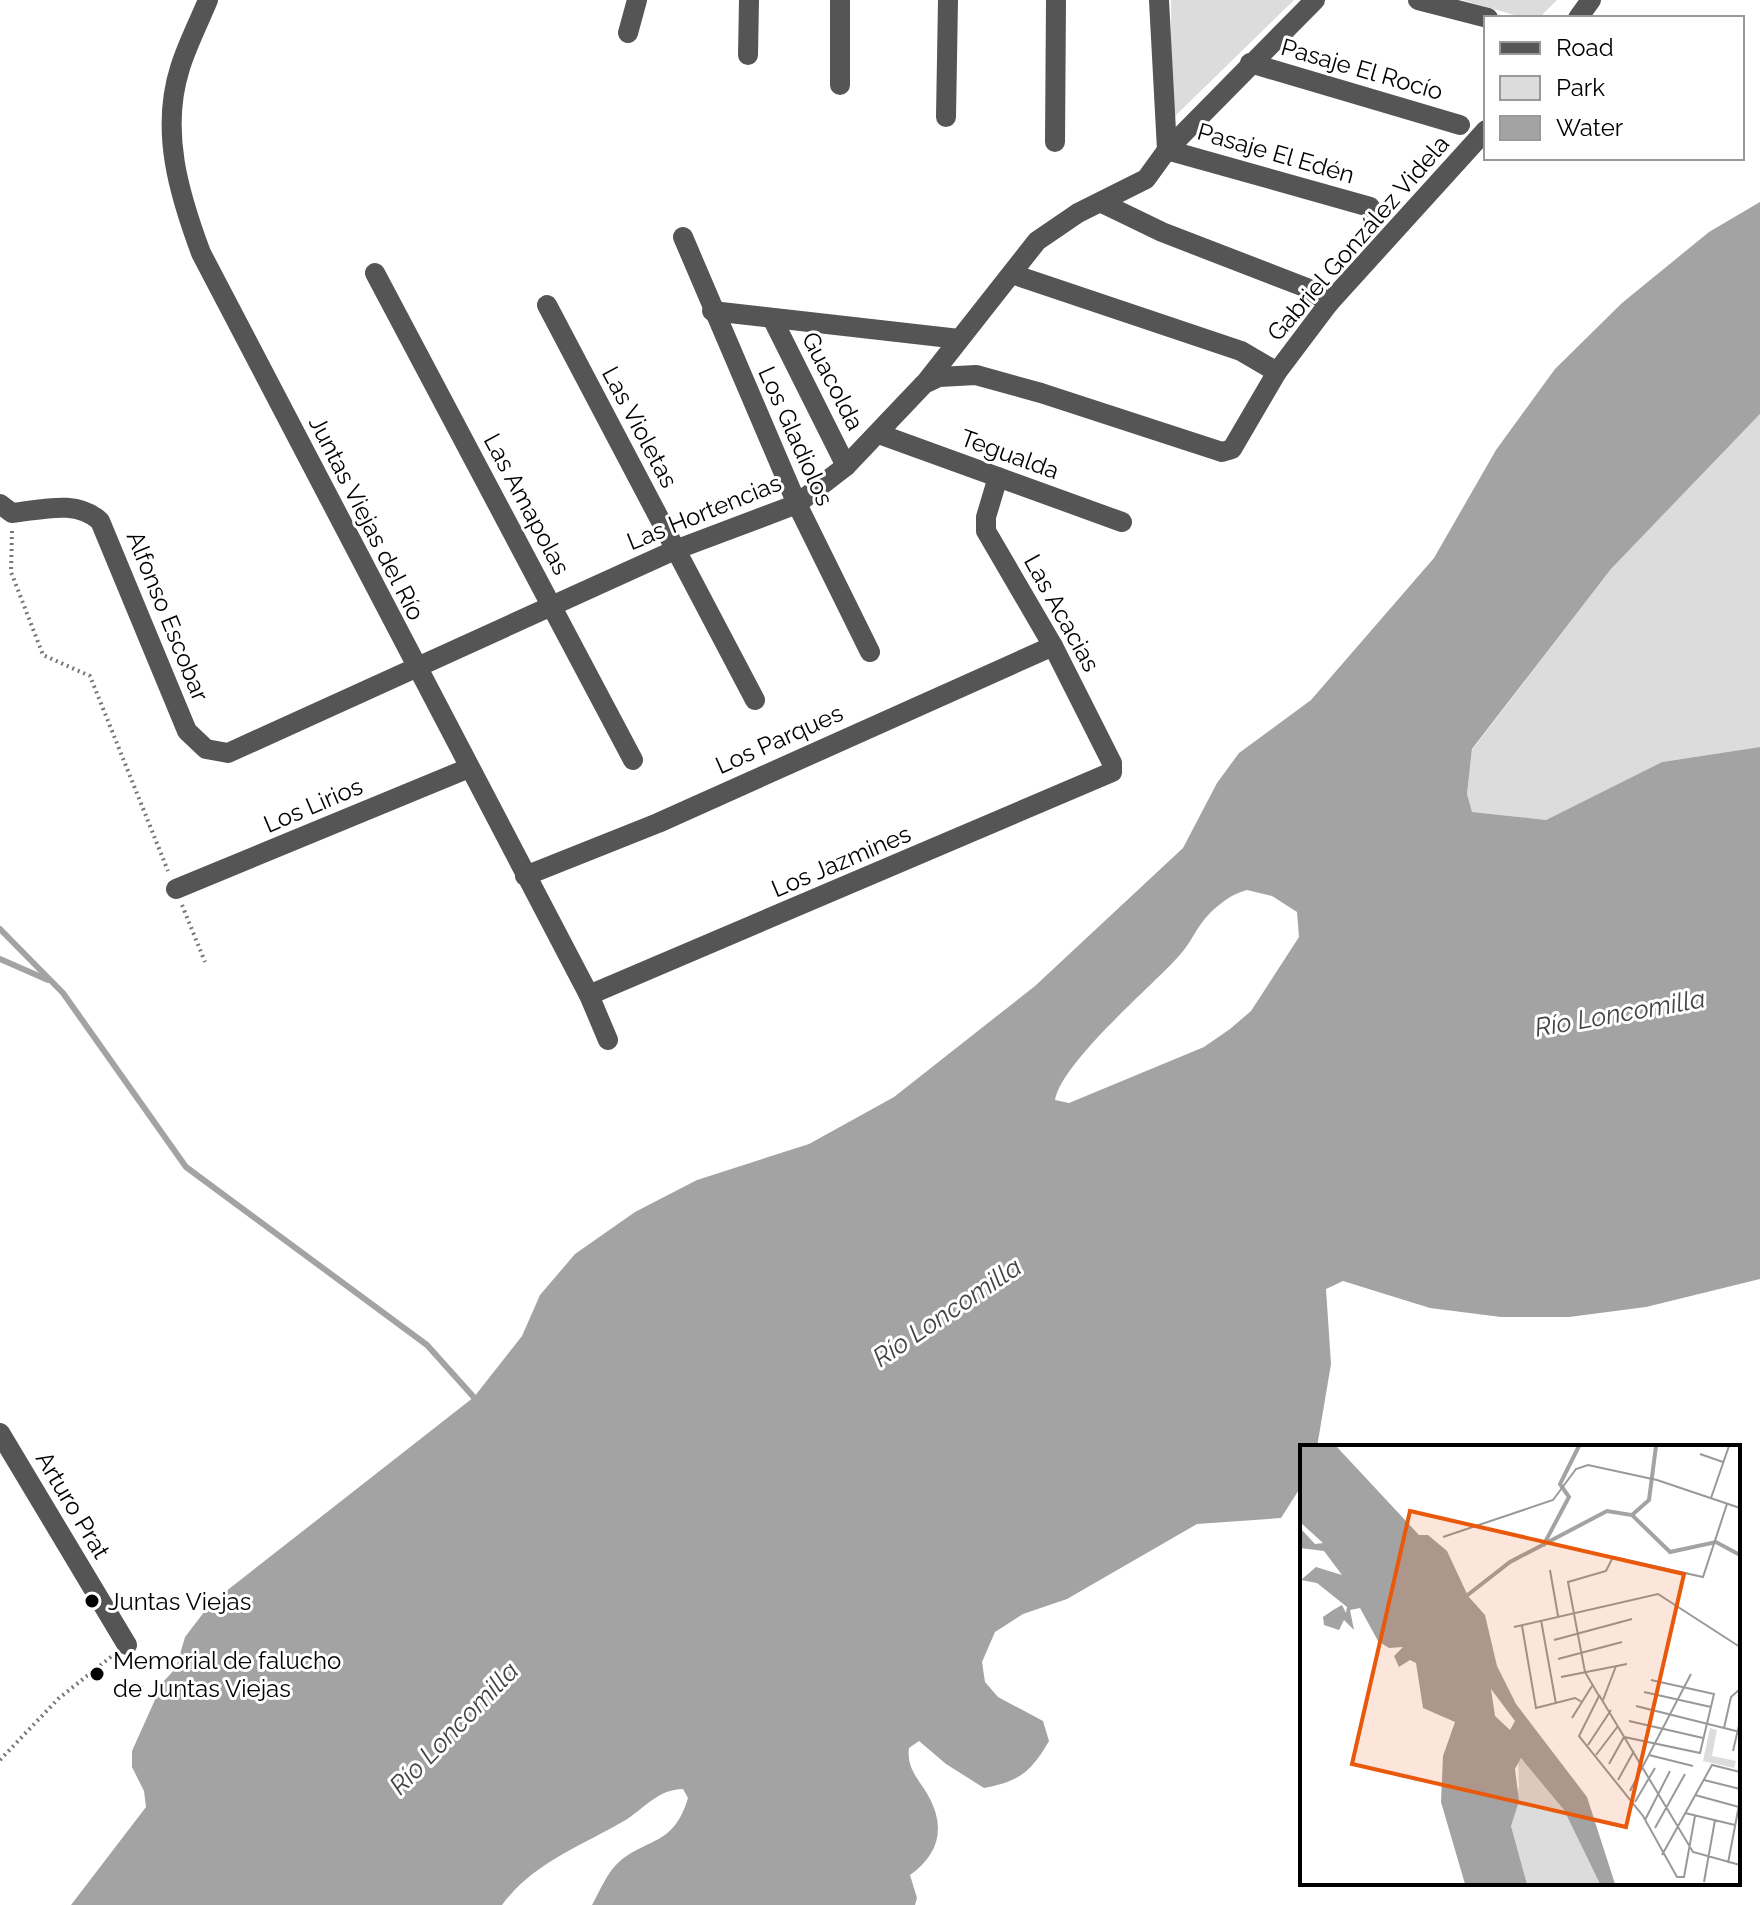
<svg xmlns="http://www.w3.org/2000/svg" width="1760" height="1905" font-family="Raleway,sans-serif">
<style>
.green{fill:#dcdcdc}
.water{fill:#a3a3a3;fill-rule:evenodd}
.lines{fill:none;stroke-linecap:round;stroke-linejoin:round}
.stream{stroke:#a3a3a3;stroke-width:6}
.path{stroke:#777;stroke-width:4;stroke-dasharray:2 4;stroke-linecap:butt}
.minor{stroke:#555;stroke-width:20}
.poi-dot{fill:#000;stroke:#fff;stroke-width:3}
.labels{text-anchor:middle;dominant-baseline:central;stroke-width:6;stroke-linejoin:round;paint-order:stroke}
.street-label{font-size:24px;fill:#000;stroke:#fff}
.poi-label{font-size:24px;fill:#000;stroke:#fff;text-anchor:start}
.water-label{font-size:26px;font-style:italic;fill:#444;stroke:#fff}
.inset-river{fill:none;stroke:#a3a3a3;stroke-width:4}
.inset-road{fill:none;stroke:#999;stroke-width:2}
.view{fill:#e8590c;fill-opacity:0.15;stroke:#e8590c;stroke-width:4}
.inset-edge{fill:none;stroke:#000;stroke-width:4}
</style>
<rect width="100%" height="100%" fill="#fff"/>
<g class="green">
<path d="M1171 0H1294L1171 120Z"/>
<path d="M1462 0H1557L1539 18H1525Z"/>
<path d="M1760 414V747L1662 762 1546 820 1471 812 1467 794 1472 750 1611 569Z"/>
</g>
<path class="water" d="M1760 202V414L1611 569 1472 749 1467 794 1472 812 1546 820 1662 762 1760 747V1279L1646 1307 1569 1317H1501L1430 1308 1343 1281 1326 1289 1331 1364 1317 1447H1302V1485L1281 1518 1197 1524 1067 1599 1023 1614 995 1632 982 1662 985 1682 998 1697 1043 1721 1049 1741C1031 1772 1020 1781 984 1788L946 1764 919 1741 909 1748C906 1770 921 1781 930 1799 946 1830 937 1856 910 1875L917 1898 915 1905H592C600 1891 607 1872 620 1861 650 1837 674 1845 688 1798L683 1789C658 1789 644 1809 624 1821 581 1846 533 1863 502 1905H71L146 1807 144 1791 132 1767V1751L163 1682 176 1668 185 1637 211 1603 474 1397 522 1336 540 1295 575 1254 635 1212 697 1180 809 1144 894 1097 1035 986 1183 848 1217 783 1239 753 1311 700 1434 558 1496 450 1555 369 1622 303 1709 232ZM1247 890 1272 896 1297 912 1299 937 1251 1011 1230 1029 1204 1047 1069 1103 1055 1100C1062 1062 1149 989 1178 957 1191 944 1197 925 1211 912 1222 902 1232 894 1247 890Z"/>
<g class="lines">
<g class="stream">
<path d="M0 929 63 993 186 1167 427 1345 479 1403"/>
<path d="M0 959 48 980"/>
</g>
<g class="path">
<path d="M12 531 11 572 43 655 90 676 168 871"/>
<path d="M182 905 205 962"/>
<path d="M0 1760 58 1699 112 1656"/>
</g>
<g class="minor">
<path d="M208 0C199 22 187 45 180 68 160 131 179 194 201 253L589 995 608 1040"/>
<path d="M840 0V85"/>
<path d="M1159 0 1167 150 1370 207"/>
<path d="M1418 0 1488 18"/>
<path d="M1578 18 1591 0"/>
<path d="M628 33 637 0"/>
<path d="M748 55 749 0"/>
<path d="M1250 63 1460 125"/>
<path d="M946 117 948 0"/>
<path d="M1055 142 1056 0"/>
<path d="M1102 203 1162 232 1307 288 1329 303"/>
<path d="M683 237 797 504 870 652"/>
<path d="M375 273 633 760"/>
<path d="M1012 274 1241 351 1277 372"/>
<path d="M547 305 755 700"/>
<path d="M712 311 959 339"/>
<path d="M773 320 846 466"/>
<path d="M926 382 1037 241 1078 213 1146 179 1167 150 1315 0"/>
<path d="M879 434 1122 522"/>
<path d="M0 504 12 513C42 510 76 499 100 521L187 731 206 749 228 753 675 550 797 504 846 466 924 384 939 377 976 375 1041 393 1222 452 1232 449 1277 372 1329 303 1486 130"/>
<path d="M525 876 658 823 1053 646"/>
<path d="M176 889 469 768"/>
<path d="M589 995 1112 772V763L1053 646 986 531V517L998 477"/>
<path d="M0 1433 127 1645"/>
</g>
</g>
<g class="poi-dot">
<circle cx="92" cy="1601" r="8"/>
<circle cx="97" cy="1674" r="8"/>
</g>
<g class="labels">
<g class="street-label">
<text transform="translate(1362 69) rotate(16)">Pasaje El Rocío</text>
<text transform="translate(1276 153) rotate(16)">Pasaje El Edén</text>
<text transform="translate(1358 238) rotate(-49)">Gabriel González Videla</text>
<text transform="translate(833 381) rotate(63)">Guacolda</text>
<text transform="translate(640 427) rotate(62)">Las Violetas</text>
<text transform="translate(796 436) rotate(66)">Los Gladiolos</text>
<text transform="translate(1010 454) rotate(20)">Tegualda</text>
<text transform="translate(527 504) rotate(62)">Las Amapolas</text>
<text transform="translate(704 512) rotate(-22)">Las Hortencias</text>
<text transform="translate(367 518) rotate(63)">Juntas Viejas del Río</text>
<text transform="translate(1062 613) rotate(61)">Las Acacias</text>
<text transform="translate(168 616) rotate(68)">Alfonso Escobar</text>
<text transform="translate(779 739) rotate(-24)">Los Parques</text>
<text transform="translate(313 805) rotate(-23)">Los Lirios</text>
<text transform="translate(841 861) rotate(-23)">Los Jazmines</text>
<text transform="translate(73 1505) rotate(59)">Arturo Prat</text>
</g>
<g class="poi-label">
<text x="108" y="1601">Juntas Viejas</text>
<text x="113" y="1660">Memorial de falucho<tspan x="113" dy="28">de Juntas Viejas</tspan></text>
</g>
<g class="water-label">
<text transform="translate(1620 1013) rotate(-10)">Río Loncomilla</text>
<text transform="translate(947 1312) rotate(-34)">Río Loncomilla</text>
<text transform="translate(454 1728) rotate(-46)">Río Loncomilla</text>
</g>
</g>
<g transform="translate(1300 1445)">
<rect width="440" height="440" fill="#fff"/>
<path d="M410 283 417 285 412 311 436 316 434 323 403 316ZM218 313 227 316 264 365 300 439H227L211 381 219 342Z" fill="#dcdcdc"/>
<path d="M0 1H36L119 90H128L147 106 168 151 185 170 197 221 216 259 287 352 315 439H300L264 365 221 313 215 324 219 356 211 381 227 439H165L141 357 143 311 155 277 123 263 116 218 110 215 99 222 94 211 103 202 89 203 78 196 60 163 50 165 54 185 44 175 39 185 24 180 23 172 33 165 42 160 46 168 47 162 17 138 1 135 16 122 42 130 24 106 0 103V83L15 99 23 98 0 77ZM191 244 215 276 210 285 195 271Z" fill="#a3a3a3" fill-rule="evenodd"/>
<path class="inset-river" d="M332 70 349 55 356 1M243 101 269 52 260 39 279 1M165 152 210 117 307 66 332 70 370 107 416 97 440 110"/>
<path class="inset-road" d="M400 9 423 17M411 53 429 1M143 92 253 55 276 24 288 20 357 35 440 63M250 125 258 171M241 175 256 259M222 181 236 263 275 253 282 257M214 182 358 149 440 202M254 195 332 174M258 214 322 197M261 232 327 219M344 247 411 262M299 250 393 407 440 420M303 255 316 221M336 261 440 287M272 273 292 241M329 276 403 293M424 283 431 252 440 244M288 300 311 265M433 306 440 276M296 310 318 281M349 310 393 321M309 319 324 292 400 308 414 249 351 235M318 335 334 306M404 335 440 344M330 346 391 229M395 350 439 362M335 357 355 323M385 368 435 380M395 371 384 432H377L343 371 279 291 299 251 285 227 268 137 306 126 313 112 403 132 427 59M345 375 370 326M355 383 385 329M362 410 412 320 440 327M428 418 440 355M404 437 415 375"/>
<path class="view" d="M110 66 384 129 326 382 52 319Z"/>
<rect width="440" height="440" class="inset-edge"/>
</g>
<rect x="1484" y="16" width="260" height="144" fill="#ffffff" stroke="#999999" stroke-width="2"/>
<rect x="1500" y="42" width="40" height="12" fill="#555555" stroke="#999999" stroke-width="2"/>
<text x="1556" y="56" font-size="24" fill="#000000">Road</text>
<rect x="1500" y="76" width="40" height="24" fill="#dcdcdc" stroke="#999999" stroke-width="2"/>
<text x="1556" y="96" font-size="24" fill="#000000">Park</text>
<rect x="1500" y="116" width="40" height="24" fill="#a3a3a3" stroke="#999999" stroke-width="2"/>
<text x="1556" y="136" font-size="24" fill="#000000">Water</text>
</svg>
